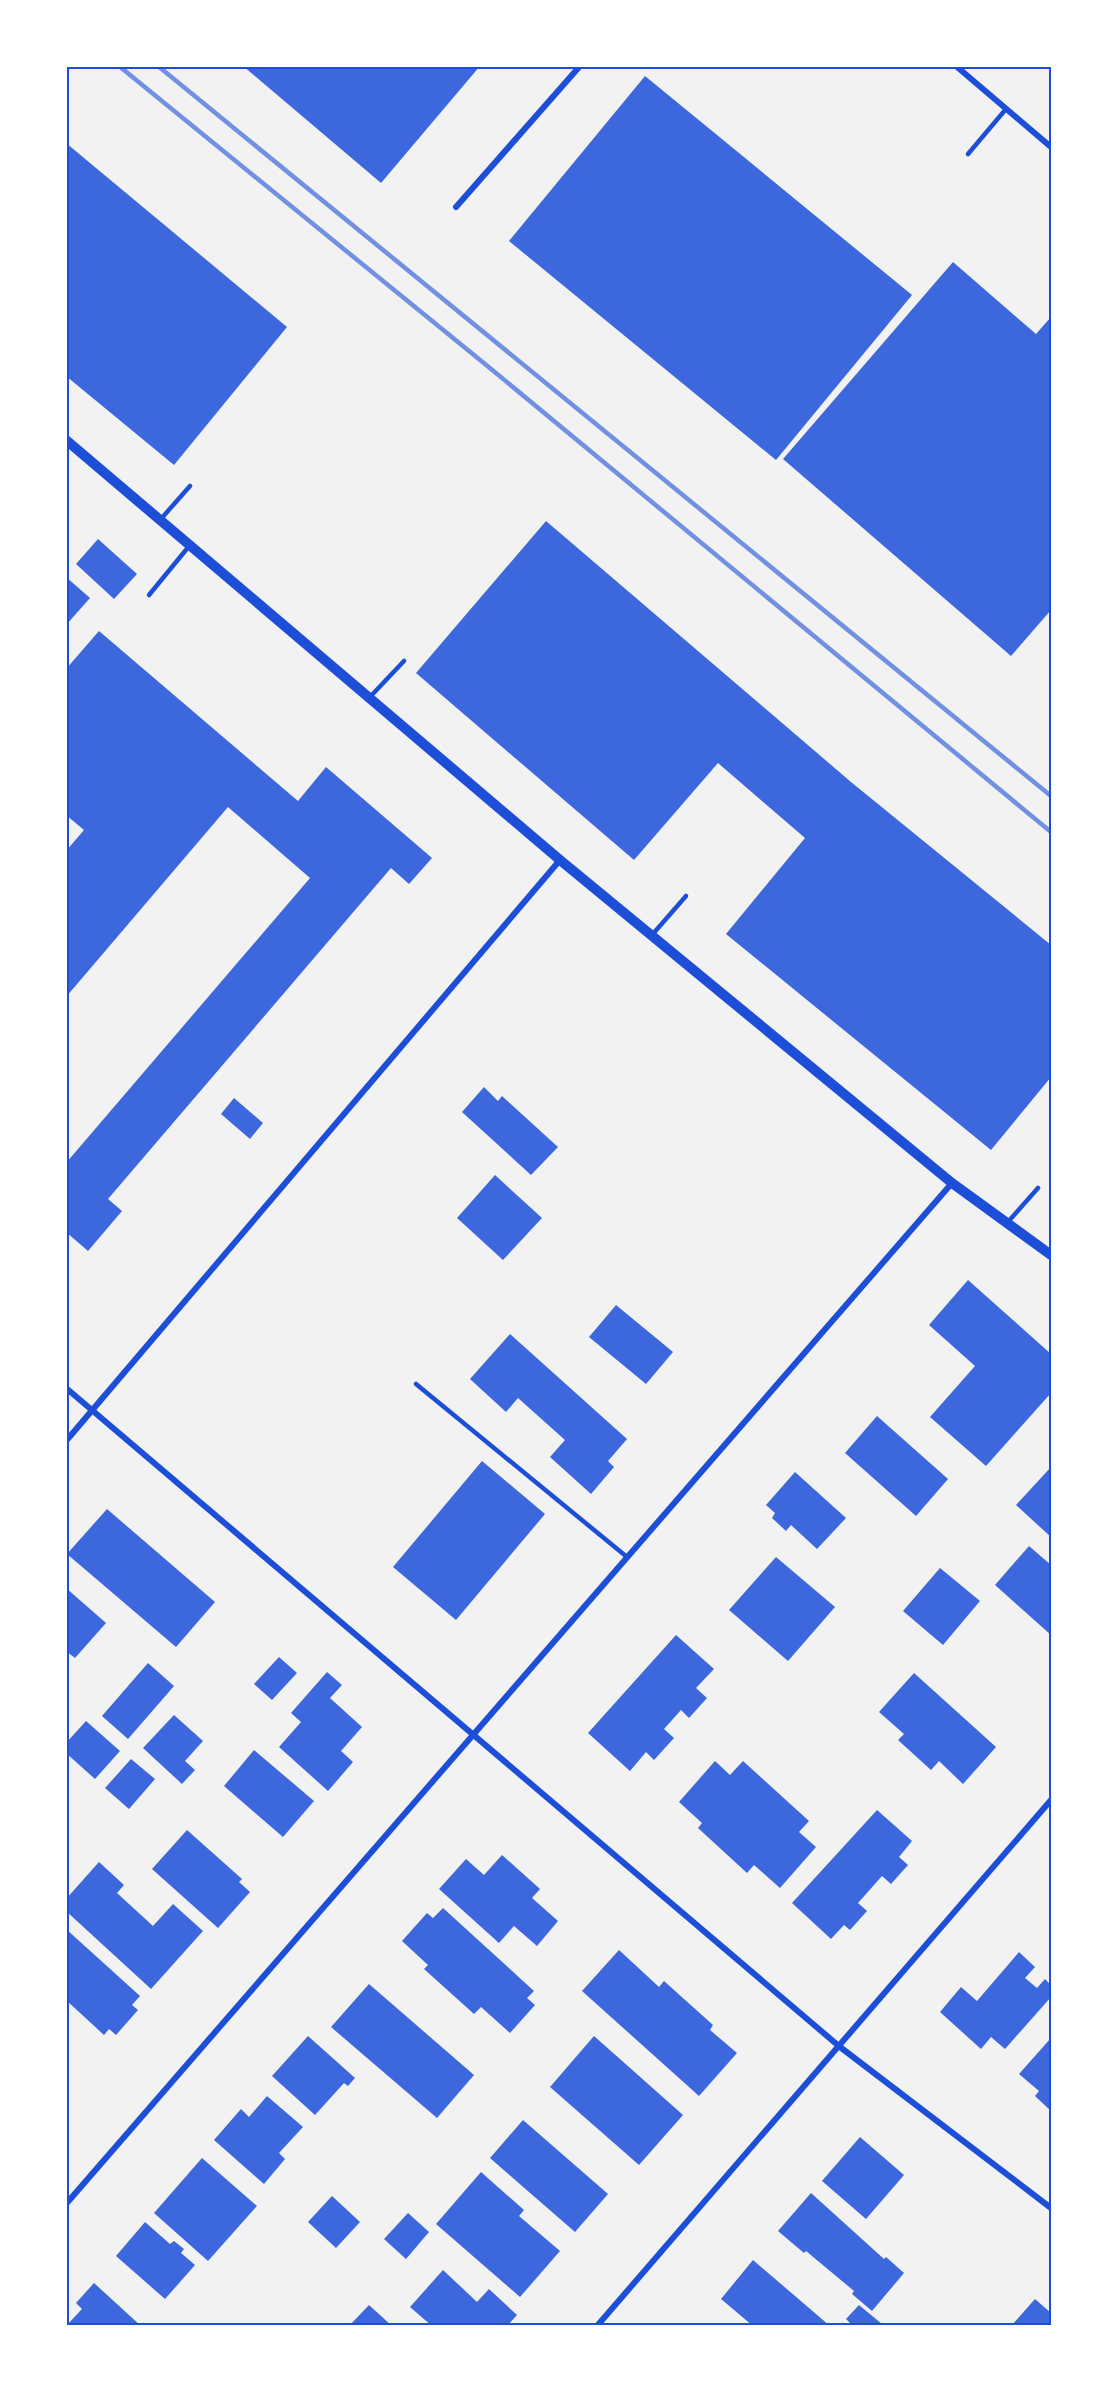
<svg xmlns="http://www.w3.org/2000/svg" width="1117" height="2392" font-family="'Fira Sans',sans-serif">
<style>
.building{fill:#3d67dc}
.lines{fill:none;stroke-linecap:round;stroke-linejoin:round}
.service{stroke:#1d4ed8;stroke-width:4.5}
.minor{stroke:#1d4ed8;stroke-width:6}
.tertiary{stroke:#1d4ed8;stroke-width:10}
.rail{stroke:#7290e2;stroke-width:4.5}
.neatline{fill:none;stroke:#1d4ed8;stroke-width:2}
</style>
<rect width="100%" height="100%" fill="#f2f2f2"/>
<g class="building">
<path d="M243 66H480L381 183Z"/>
<path d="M645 76 912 295 776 460 509 241Z"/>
<path d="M66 143 287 327 174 465 66 376Z"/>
<path d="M953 262 1036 334 1051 317V610L1011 656 783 459Z"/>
<path d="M546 521 851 782 1051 945V1077L991 1150 726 934 805 838 718 763 634 860 416 673Z"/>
<path d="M98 539 137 574 114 599 76 564Z"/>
<path d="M66 577 90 598 66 625Z"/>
<path d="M99 631 298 801 326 767 432 858 409 884 391 868 108 1199 122 1211 88 1251 66 1232V1163L310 878 228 807 66 997V851L84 830 66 815V669Z"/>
<path d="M484 1087 498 1101 502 1096 558 1147 531 1175 462 1112Z"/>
<path d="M234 1098 263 1123 250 1139 221 1114Z"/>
<path d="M495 1175 542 1218 503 1260 457 1218Z"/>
<path d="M968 1280 1051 1354V1393L986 1466 930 1417 975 1366 929 1325Z"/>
<path d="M616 1305 673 1352 646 1384 589 1337Z"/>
<path d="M510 1334 627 1439 608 1461 614 1467 591 1494 550 1457 565 1440 518 1398 506 1412 470 1379Z"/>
<path d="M877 1416 948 1479 916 1516 845 1453Z"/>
<path d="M482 1461 545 1514 456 1620 393 1567Z"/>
<path d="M1051 1467V1537L1016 1505Z"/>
<path d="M795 1472 846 1518 817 1549 791 1525 786 1531 772 1518 775 1513 766 1505Z"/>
<path d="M107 1509 215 1602 176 1647 67 1554Z"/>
<path d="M1029 1546 1051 1565V1635L995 1585Z"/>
<path d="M776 1557 835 1607 788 1661 729 1610Z"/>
<path d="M940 1568 980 1601 943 1645 903 1611Z"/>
<path d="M66 1588 106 1623 75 1658 66 1651Z"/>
<path d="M676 1635 714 1669 696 1688 707 1698 689 1718 681 1710 664 1729 674 1738 654 1760 646 1752 630 1771 588 1733Z"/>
<path d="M279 1657 297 1673 272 1700 254 1684Z"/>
<path d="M148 1663 174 1686 128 1739 102 1716Z"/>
<path d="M327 1672 342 1685 330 1698 362 1727 341 1751 353 1762 328 1791 279 1747 301 1722 291 1713Z"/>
<path d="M914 1673 996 1747 963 1784 939 1761 931 1770 898 1740 904 1734 879 1712Z"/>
<path d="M174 1715 203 1741 185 1761 195 1770 182 1784 143 1748Z"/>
<path d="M86 1721 120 1751 95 1779 66 1753V1743Z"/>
<path d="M254 1750 314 1801 283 1837 224 1786Z"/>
<path d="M131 1759 155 1779 129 1809 105 1788Z"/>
<path d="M715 1761 730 1775 743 1761 809 1821 799 1832 816 1847 780 1888 754 1865 747 1873 698 1828 702 1823 679 1802Z"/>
<path d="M877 1810 912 1841 899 1857 908 1865 891 1884 882 1876 858 1903 867 1911 850 1930 844 1925 831 1939 792 1903Z"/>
<path d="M187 1830 242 1879 239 1882 250 1892 218 1928 152 1869Z"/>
<path d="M502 1855 540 1889 532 1898 558 1921 537 1946 514 1926 499 1943 439 1889 466 1859 484 1875Z"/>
<path d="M99 1862 124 1885 117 1893 153 1926 173 1904 203 1931 151 1989 66 1911V1899Z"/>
<path d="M443 1908 534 1991 527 1998 535 2005 510 2033 481 2007 474 2014 424 1969 428 1965 402 1941 427 1913 433 1918Z"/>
<path d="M66 1929 140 1996 132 2005 138 2010 116 2035 109 2029 104 2035 66 2000Z"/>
<path d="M619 1950 659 1987 664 1981 713 2025 710 2030 737 2053 699 2096 582 1991Z"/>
<path d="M1019 1952 1035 1967 1025 1978 1037 1988 1045 1979 1051 1985V1997L1005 2049 991 2037 981 2049 940 2012 961 1987 977 2001Z"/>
<path d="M369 1984 474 2075 437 2118 331 2027Z"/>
<path d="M308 2036 355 2078 348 2086 344 2083 315 2115 272 2076Z"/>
<path d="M594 2036 683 2115 639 2165 550 2087Z"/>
<path d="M1051 2038V2111L1035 2096 1039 2091 1019 2074Z"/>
<path d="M267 2096 303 2127 279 2153 285 2159 264 2184 214 2140 241 2109 249 2117Z"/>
<path d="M523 2120 608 2194 575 2232 490 2158Z"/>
<path d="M860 2137 904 2175 866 2219 822 2181Z"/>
<path d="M202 2158 257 2206 208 2261 154 2213Z"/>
<path d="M481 2172 524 2210 519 2216 560 2251 520 2297 436 2224Z"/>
<path d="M811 2193 884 2259 886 2257 904 2273 872 2311 852 2294 854 2291 806 2251 804 2253 778 2231Z"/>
<path d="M332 2196 360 2222 336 2248 308 2222Z"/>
<path d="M408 2213 429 2232 406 2259 384 2239Z"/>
<path d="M145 2222 170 2244 174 2241 184 2249 181 2253 195 2265 165 2299 116 2256Z"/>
<path d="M753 2260 830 2326H753L721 2299Z"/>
<path d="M443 2270 477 2302 489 2289 517 2315 507 2326H432L410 2307Z"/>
<path d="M94 2283 141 2326H66L82 2309 76 2303Z"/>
<path d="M1035 2299 1051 2313V2326H1011Z"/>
<path d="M369 2305 392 2326H349Z"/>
<path d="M859 2305 882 2324 881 2326H853L846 2319Z"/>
</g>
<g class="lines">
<g class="service">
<path d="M968 154 1006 109"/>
<path d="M160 520 190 486"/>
<path d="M149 595 190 545"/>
<path d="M369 698 404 661"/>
<path d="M652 935 686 896"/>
<path d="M1007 1223 1038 1188"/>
<path d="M416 1384 627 1557"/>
</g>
<g class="minor">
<path d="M956 66 1051 147"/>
<path d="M456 207 580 66"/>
<path d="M66 1388 840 2047 1051 2208"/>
<path d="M66 1441 560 860"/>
<path d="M66 2204 952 1183"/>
<path d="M597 2326 1051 1800"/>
</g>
<path class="tertiary" d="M66 440 560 860 952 1183 1051 1255"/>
<g class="rail">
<path d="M119 66 485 364 1051 832"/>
<path d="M158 66 1051 796"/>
</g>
</g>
<rect width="1117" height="2392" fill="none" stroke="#ffffff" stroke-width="135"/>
<rect x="68" y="68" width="982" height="2256" class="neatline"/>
</svg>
